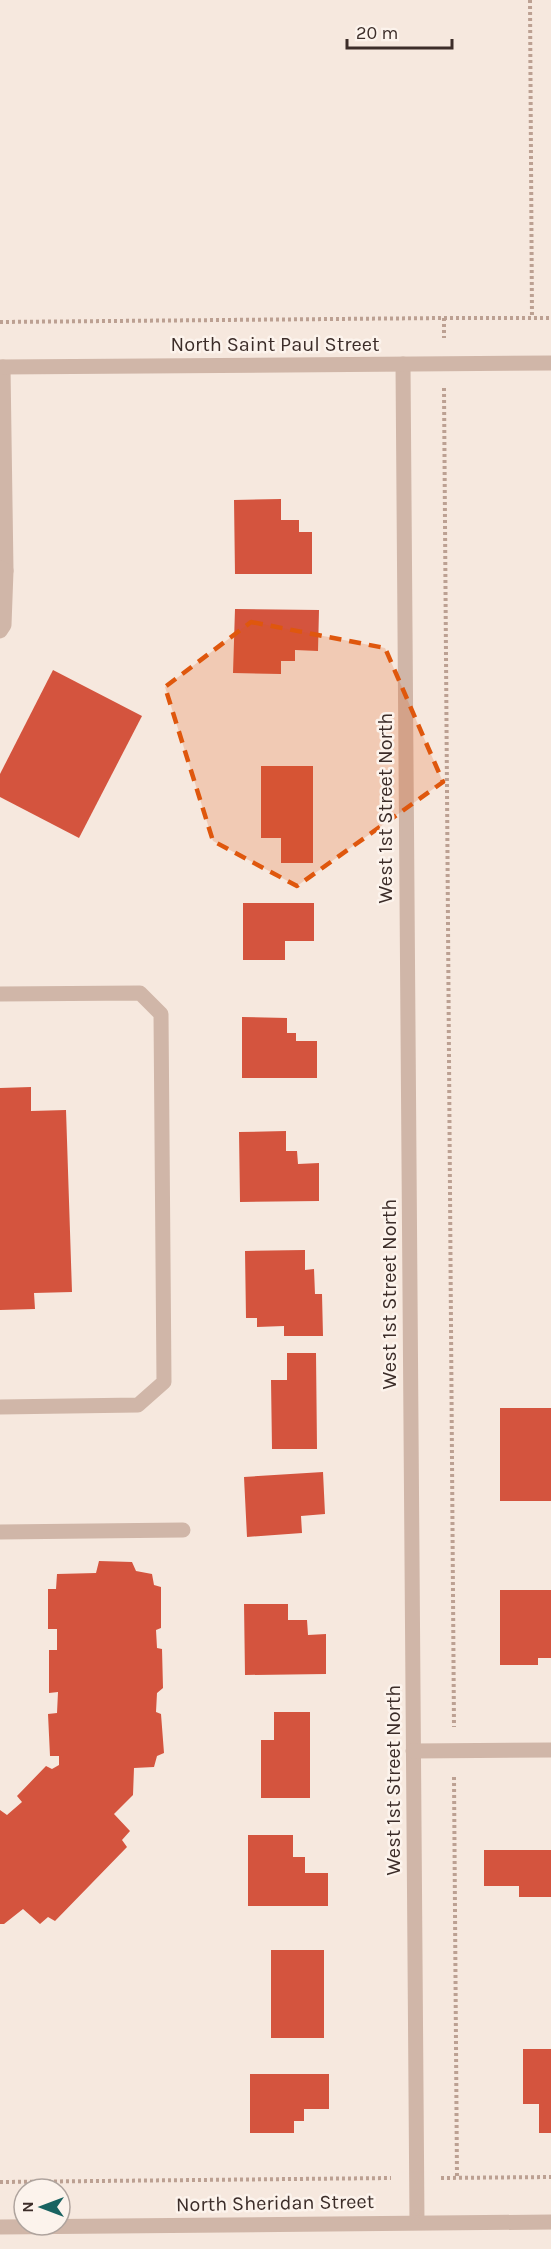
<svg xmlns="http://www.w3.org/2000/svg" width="551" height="2249" font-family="Karla,sans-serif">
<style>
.building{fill:#d4543e}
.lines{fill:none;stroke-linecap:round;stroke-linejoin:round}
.path{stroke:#bca092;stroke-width:4;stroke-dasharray:3 3;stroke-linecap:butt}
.lane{stroke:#d0b6a8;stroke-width:15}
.street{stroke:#d0b6a8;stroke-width:15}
.marked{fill:#df570d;fill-opacity:0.2;stroke:#df570d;stroke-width:4.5;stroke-dasharray:12 8;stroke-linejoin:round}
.labels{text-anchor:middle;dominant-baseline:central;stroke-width:5;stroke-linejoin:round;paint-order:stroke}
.street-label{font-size:20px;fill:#3c2d29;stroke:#fcf3ec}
</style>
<rect width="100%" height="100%" fill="#f6e8de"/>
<g class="building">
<path d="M281 499V520H299V532H312V574H235L234 500Z"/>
<path d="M235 609 319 610 318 651 295 650V661H281V674L233 673Z"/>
<path d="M53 670 142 716 79 838 0 797V774Z"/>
<path d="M261 766H313V863H281V838H261Z"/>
<path d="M243 903H314V941H285V960H243Z"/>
<path d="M242 1017 287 1018V1033H296V1041H317V1078H242Z"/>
<path d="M31 1087V1111L66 1110 72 1292 34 1293 35 1309 0 1310V1088Z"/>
<path d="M286 1131V1151H297L298 1164 319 1163V1201L240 1202 239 1132Z"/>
<path d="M305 1250V1270L314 1269 315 1294H322L323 1336H284V1326L257 1327V1318H246L245 1251Z"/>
<path d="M287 1353H316L317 1449H272L271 1380H287Z"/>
<rect x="500" y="1408" width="51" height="93"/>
<path d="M323 1472 325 1514 301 1516 302 1533 247 1537 244 1477Z"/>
<path d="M99 1561 132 1562 136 1571 152 1574 154 1585 161 1587V1628L156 1630 157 1648 162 1649 163 1688 157 1693 156 1712 161 1714 164 1753 157 1756 154 1767 134 1768 133 1795 114 1814 130 1831 122 1840 127 1847 55 1921 48 1917 40 1924 23 1909 4 1924H0V1810L7 1815 22 1802 17 1796 46 1766 52 1769 59 1765V1756H50L48 1714 57 1713 58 1692 49 1693V1650H57V1629H48V1589H56L57 1574 96 1573Z"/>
<path d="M500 1590H551V1658H538V1665H500Z"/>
<path d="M244 1604H288V1620H307L308 1635 326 1634V1674L245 1675Z"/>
<path d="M274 1712H310V1798H261V1740H274Z"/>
<path d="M248 1835H293V1857H305V1873H328V1906H248Z"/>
<path d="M484 1850H551V1897H519V1886H484Z"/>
<rect x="271" y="1950" width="53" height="88"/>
<path d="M523 2049H551V2133H539V2104H523Z"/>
<path d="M250 2074H329V2109H304V2121H294V2133H250Z"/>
</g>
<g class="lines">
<g class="path">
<path d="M530 0 532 318"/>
<path d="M444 318H551"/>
<path d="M0 322 444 318V338"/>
<path d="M444 388 454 1727"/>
<path d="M454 1777 457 2178"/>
<path d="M441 2178 551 2177"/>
<path d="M0 2182 391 2178"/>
</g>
<g class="lane">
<path d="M3 367 6 571"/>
<path d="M0 568 6 571 4 625 0 631"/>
<path d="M0 994 140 993 161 1014 164 1382 138 1405 0 1407"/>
<path d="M0 1532 183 1530"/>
</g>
<g class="street">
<path d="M403 364 417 2222"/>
<path d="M0 367 551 363"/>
<path d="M413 1751 551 1750"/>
<path d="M0 2227 551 2222"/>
</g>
</g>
<path class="marked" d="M251 622 385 648 443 782 297 886 213 841 165 687Z"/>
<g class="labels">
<g class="street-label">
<text x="275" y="344">North Saint Paul Street</text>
<text transform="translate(385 808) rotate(-90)">West 1st Street North</text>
<text transform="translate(389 1294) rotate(-90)">West 1st Street North</text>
<text transform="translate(393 1780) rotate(-90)">West 1st Street North</text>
<text transform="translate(275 2203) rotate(-1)">North Sheridan Street</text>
</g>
</g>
<g transform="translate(42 2207) rotate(270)"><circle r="28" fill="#fcf3ec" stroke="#afa49e" stroke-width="1.5"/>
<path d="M0-4.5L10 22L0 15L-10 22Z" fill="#196361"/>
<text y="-9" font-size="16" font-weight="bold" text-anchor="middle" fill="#3c2d29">N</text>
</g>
<path d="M347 39v9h105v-9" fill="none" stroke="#3c2d29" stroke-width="3"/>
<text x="356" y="39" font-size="18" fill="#3c2d29" stroke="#fcf3ec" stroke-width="4.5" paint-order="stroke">20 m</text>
</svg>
